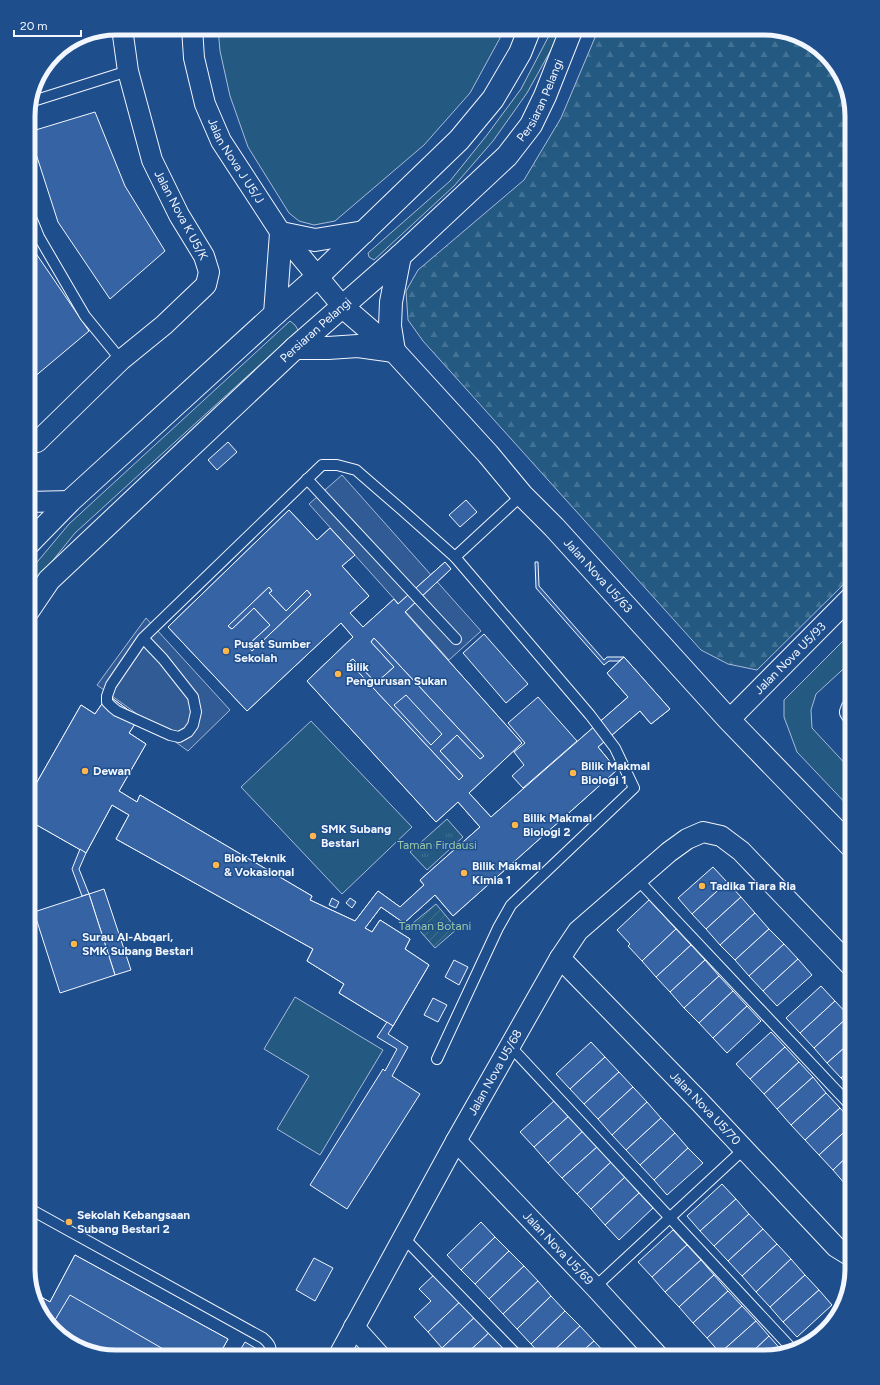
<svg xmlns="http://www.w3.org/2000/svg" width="880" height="1385" font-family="Figtree,sans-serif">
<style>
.grass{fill:#245a82;stroke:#a8bbd7}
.forest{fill:url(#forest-firs);stroke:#a8bbd7}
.park{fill:url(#park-tufts);stroke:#a8bbd7}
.garden{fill:url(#garden-furrows);stroke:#a8bbd7}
.parking{fill:#305b95;stroke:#a8bbd7}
.building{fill:#3563a3;stroke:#f2f6ff}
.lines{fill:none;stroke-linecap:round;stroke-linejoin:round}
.service-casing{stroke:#f2f6ff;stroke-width:12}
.minor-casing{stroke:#f2f6ff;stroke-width:22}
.tertiary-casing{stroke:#f2f6ff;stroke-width:24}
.service{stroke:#1f4e8c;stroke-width:10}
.minor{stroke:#1f4e8c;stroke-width:20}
.tertiary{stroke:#1f4e8c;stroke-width:22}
.poi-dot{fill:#ffb74d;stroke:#1f4e8c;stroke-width:1.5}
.labels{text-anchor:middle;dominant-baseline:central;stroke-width:3;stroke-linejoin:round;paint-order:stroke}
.street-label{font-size:12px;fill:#f2f6ff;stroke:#1f4e8c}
.poi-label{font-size:12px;font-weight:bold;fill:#f2f6ff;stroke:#1f4e8c;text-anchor:start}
.park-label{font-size:12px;fill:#97c8a6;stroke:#1f4e8c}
.rim{fill:none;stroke:#f2f6ff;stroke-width:5}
</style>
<defs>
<pattern id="forest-firs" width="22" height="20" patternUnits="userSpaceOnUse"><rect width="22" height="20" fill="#245a82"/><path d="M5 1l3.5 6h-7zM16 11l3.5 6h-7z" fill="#447295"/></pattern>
<pattern id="park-tufts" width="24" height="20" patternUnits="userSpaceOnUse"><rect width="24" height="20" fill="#245a82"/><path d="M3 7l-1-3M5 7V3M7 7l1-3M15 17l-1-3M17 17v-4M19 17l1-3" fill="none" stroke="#447295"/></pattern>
<pattern id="garden-furrows" width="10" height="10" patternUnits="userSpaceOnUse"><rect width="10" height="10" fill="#245a82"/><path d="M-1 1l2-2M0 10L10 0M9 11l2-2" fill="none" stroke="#447295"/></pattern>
</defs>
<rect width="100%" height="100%" fill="#1f4e8c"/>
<g class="grass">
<path d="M218 28H504L500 38 470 93 424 145 335 221 314 225 299 221 289 213 248 147 230 96 220 51Z"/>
<path d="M553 28H561L557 39 527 93 493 141 454 186 374 260 369 257 368 253 450 181 487 135 521 89Z"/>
<path d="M290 321 295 325 298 330 75 533 28 591V573L69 524Z"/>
<path d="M852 632V661L816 694 811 710 812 728 852 771V810L797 752 784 717V700Z"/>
<path d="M311 721 412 827 342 894 241 787Z"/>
<path d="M295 997 383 1050 320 1155 277 1129 309 1076 264 1049Z"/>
</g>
<path class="forest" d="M599 28H770L813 43 843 77 852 116V576L757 670 728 664 701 650 423 341 408 320 406 291 418 270 524 180 561 118Z"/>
<path class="park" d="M447 819 463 837 427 870 410 852Z"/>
<path class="garden" d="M436 904 457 929 435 948 413 923Z"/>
<g class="parking">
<path d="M342 475 481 631 449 660 309 504Z"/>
<path d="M146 618 230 710 188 751 97 685Z"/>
</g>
<g class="building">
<path d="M95 112 125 186 165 251 110 299 58 222 29 132Z"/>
<path d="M28 234 35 252 89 331 33 378 28 371Z"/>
<path d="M228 442 237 452 217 470 208 460Z"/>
<path d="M466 500 477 512 460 527 449 515Z"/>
<path d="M289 510 317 540 330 528 355 555 342 566 369 596 350 613 363 627 394 599 398 604 445 562 451 569 405 612 522 743 469 793 491 817 628 697 607 673 624 657 670 709 651 724 640 711 598 747 617 770 453 916 435 895 404 923 381 907 365 928 372 932 380 920 410 939 405 949 429 965 393 1026 339 993 344 984 307 961 313 949 116 839 129 815 112 805 86 853 28 820V798L81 705 95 714 108 695 139 718 129 733 146 744 119 791 137 802 140 795 312 896 310 900 355 921 378 891 400 907 424 885 420 880 480 827 458 802 436 822 307 681 353 637 341 623 247 711 168 627Z"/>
<path d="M289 510 317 540 330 528 355 555 342 566 369 596 350 613 363 627 394 599 398 604 445 562 451 569 405 612 522 743 469 793 491 817 628 697 607 673 624 657 670 709 651 724 640 711 598 747 617 770 453 916 435 895 404 923 381 907 365 928 372 932 380 920 410 939 405 949 429 965 393 1026 339 993 344 984 307 961 313 949 116 839 129 815 112 805 86 853 28 820V798L81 705 95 714 108 695 139 718 129 733 146 744 119 791 137 802 140 795 312 896 310 900 355 921 378 891 400 907 424 885 420 880 480 827 458 802 436 822 307 681 353 637 341 623 247 711 168 627Z"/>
<path d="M535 562H538L539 586 604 660 607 657H624L619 661H609L604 665 536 588Z"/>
<path d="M269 587 272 591 269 593 286 611 307 590 311 595 252 651 247 646 270 625 254 608 232 629 228 626Z"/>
<path d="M269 587 272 591 269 593 286 611 307 590 311 595 252 651 247 646 270 625 254 608 232 629 228 626Z"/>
<path d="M484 634 528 684 506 703 463 653Z"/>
<path d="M374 638 484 756 480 759 457 735 440 751 463 776 459 780 349 662 353 659 376 683 394 667 371 642Z"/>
<path d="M374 638 484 756 480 759 457 735 440 751 463 776 459 780 349 662 353 659 376 683 394 667 371 642Z"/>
<path d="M406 695 442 734 431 745 394 705Z"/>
<path d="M538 697 577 741 523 788 512 776 524 765 514 752 525 743 508 723Z"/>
<path d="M80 849 86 853 79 869 89 894 82 896 72 869Z"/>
<path d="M713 867 727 882 692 914 678 898Z"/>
<path d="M727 882 741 897 706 929 692 914Z"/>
<path d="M104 889 131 970 115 975 89 894Z"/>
<path d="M89 894 115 975 60 993 34 912Z"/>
<path d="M741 897 755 913 720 945 706 929Z"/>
<path d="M332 898 339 902 336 908 329 905Z"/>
<path d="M350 898 356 902 352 908 346 903Z"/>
<path d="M649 900 676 929 642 961 628 946 630 944 617 930Z"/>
<path d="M755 913 769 929 735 960 720 945Z"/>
<path d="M676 929 691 945 656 977 642 961Z"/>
<path d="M769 929 784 944 749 976 735 960Z"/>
<path d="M784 944 798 959 763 991 749 976Z"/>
<path d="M691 945 705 960 670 992 656 977Z"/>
<path d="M798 959 812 975 777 1006 763 991Z"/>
<path d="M454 960 468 967 459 985 445 977Z"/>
<path d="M705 960 719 976 684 1008 670 992Z"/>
<path d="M719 976 733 991 699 1023 684 1008Z"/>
<path d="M821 986 835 1001 800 1033 786 1018Z"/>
<path d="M733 991 747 1006 713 1038 699 1023Z"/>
<path d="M433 998 447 1005 438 1022 424 1015Z"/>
<path d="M835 1001 849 1016 814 1048 800 1033Z"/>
<path d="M747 1006 761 1021 727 1053 713 1038Z"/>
<path d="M849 1016 852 1019V1041L827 1063 814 1048Z"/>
<path d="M387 1022 393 1026 388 1034 408 1047 392 1076 420 1094 347 1209 310 1185 383 1069 385 1071 397 1049 377 1037Z"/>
<path d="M771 1032 785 1047 750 1079 736 1064Z"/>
<path d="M852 1041V1068L841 1078 827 1063Z"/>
<path d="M591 1042 605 1057 570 1089 556 1074Z"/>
<path d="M785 1047 799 1062 764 1094 750 1079Z"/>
<path d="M605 1057 619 1072 584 1104 570 1089Z"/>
<path d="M799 1062 813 1077 777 1109 764 1094Z"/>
<path d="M852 1068V1090L841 1078Z"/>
<path d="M619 1072 633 1087 598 1119 584 1104Z"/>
<path d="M813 1077 826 1093 791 1125 777 1109Z"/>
<path d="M633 1087 647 1102 612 1135 598 1119Z"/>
<path d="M826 1093 840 1108 805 1140 791 1125Z"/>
<path d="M555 1100 569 1116 534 1147 520 1132Z"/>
<path d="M647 1102 661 1118 626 1150 612 1135Z"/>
<path d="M840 1108 852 1121V1125L819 1155 805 1140Z"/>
<path d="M569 1116 583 1131 548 1163 534 1147Z"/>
<path d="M661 1118 675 1133 640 1165 626 1150Z"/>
<path d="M852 1125V1152L833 1170 819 1155Z"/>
<path d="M583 1131 597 1147 562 1178 548 1163Z"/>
<path d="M675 1133 688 1148 654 1180 640 1165Z"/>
<path d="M597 1147 611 1162 577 1194 562 1178Z"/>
<path d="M688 1148 703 1163 667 1195 654 1180Z"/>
<path d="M852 1152V1180L846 1185 833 1170Z"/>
<path d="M611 1162 625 1177 591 1209 577 1194Z"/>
<path d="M625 1177 639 1193 605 1225 591 1209Z"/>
<path d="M722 1184 736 1199 700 1231 687 1216Z"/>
<path d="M639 1193 653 1208 619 1240 605 1225Z"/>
<path d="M736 1199 749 1214 714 1246 700 1231Z"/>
<path d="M749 1214 763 1229 728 1261 714 1246Z"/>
<path d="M481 1222 495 1237 461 1270 447 1255Z"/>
<path d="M763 1229 777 1244 742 1276 728 1261Z"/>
<path d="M673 1230 687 1245 652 1277 638 1262Z"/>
<path d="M495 1237 509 1251 475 1284 461 1270Z"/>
<path d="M777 1244 791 1259 756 1292 742 1276Z"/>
<path d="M687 1245 701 1260 665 1292 652 1277Z"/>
<path d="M509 1251 524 1266 489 1299 475 1284Z"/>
<path d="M75 1255 228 1339 218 1357H110L67 1342 37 1308 34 1293 50 1302Z"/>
<path d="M75 1255 228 1339 218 1357H110L67 1342 37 1308 34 1293 50 1302Z"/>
<path d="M314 1258 333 1268 315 1301 296 1290Z"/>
<path d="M791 1259 805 1275 770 1307 756 1292Z"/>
<path d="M701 1260 714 1275 679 1307 665 1292Z"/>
<path d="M524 1266 538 1281 503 1314 489 1299Z"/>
<path d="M437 1272 463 1299 428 1332 414 1317 431 1301 419 1289Z"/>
<path d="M714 1275 728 1291 693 1323 679 1307Z"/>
<path d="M805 1275 819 1290 783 1322 770 1307Z"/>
<path d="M538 1281 551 1296 517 1329 503 1314Z"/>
<path d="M819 1290 832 1305 797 1337 783 1322Z"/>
<path d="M728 1291 742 1306 707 1338 693 1323Z"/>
<path d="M70 1295 177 1357H110L67 1342 52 1325Z"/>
<path d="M551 1296 565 1311 531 1344 517 1329Z"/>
<path d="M463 1299 477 1315 442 1348 428 1332Z"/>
<path d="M742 1306 756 1321 720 1353 707 1338Z"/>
<path d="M565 1311 580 1326 547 1357H543L531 1344Z"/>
<path d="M477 1315 492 1330 463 1357H451L442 1348Z"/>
<path d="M756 1321 769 1336 747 1357H724L720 1353Z"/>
<path d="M580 1326 594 1341 576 1357H547Z"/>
<path d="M492 1330 506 1345 494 1357H463Z"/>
<path d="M769 1336 783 1352 782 1353 764 1357H747Z"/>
<path d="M594 1341 608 1356 606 1357H576Z"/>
<path d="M245 1342 257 1349 253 1357H248L239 1352Z"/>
<path d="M506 1345 517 1357H494Z"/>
</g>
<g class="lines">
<g class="service-casing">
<g id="service">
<path d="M30 102 128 71"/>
<path d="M28 210 39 237 85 316 121 360"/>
<path d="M307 479 456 639"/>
<path d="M455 557 522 495"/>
<path d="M143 638 163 659 193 697 196 712 193 725 188 732 179 737 170 735 117 711 112 707 107 702V696L111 685 143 638 322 465H337L356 470 401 509 455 557 590 715 615 748 634 788 511 905 498 928 437 1059"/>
<path d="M637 879 852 1107"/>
<path d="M510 1046 793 1350"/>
<path d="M28 1208 263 1338C271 1345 272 1348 269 1357"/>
<path d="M403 1237 519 1357"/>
<path d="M595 1287 744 1149"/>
</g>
</g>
<g class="minor-casing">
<g id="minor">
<path id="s1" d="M192 28 194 58 205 104 221 141 281 233 343 307"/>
<path d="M28 443 37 442 121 360 164 325 206 285 209 272 204 256 179 215 152 160 128 71 122 28"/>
<path d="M28 502 70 501"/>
<path d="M852 715 850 712 852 707"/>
<path id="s2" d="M729 720 852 596"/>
<path id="s3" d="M560 958 698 1100 836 1247 849 1255H852"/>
<path id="s4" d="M456 1141 595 1287 659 1357"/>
<path d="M354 1327 381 1357"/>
<path id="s5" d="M338 1357 456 1141 560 958 578 931 669 852 687 839 703 832 721 836 741 851 852 967"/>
</g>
</g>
<g class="tertiary-casing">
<g id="tertiary">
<path id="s6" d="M343 307 394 351 488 454 522 495 554 527 729 720 852 847"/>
<path d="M275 314 281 233 315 240 364 232"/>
<path d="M295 348H328L358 346 394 351"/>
<path d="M394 351 390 326 391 302 400 256"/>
<path d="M28 544 70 501 275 314 317 277 459 140 493 99 520 53 530 28"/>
<path id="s7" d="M28 611 49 580 295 348 400 256 507 156 531 125 545 96 572 28"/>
</g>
</g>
<use href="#service" class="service"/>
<use href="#minor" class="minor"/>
<use href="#tertiary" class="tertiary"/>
</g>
<g class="poi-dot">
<circle cx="226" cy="651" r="4"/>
<circle cx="338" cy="674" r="4"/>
<circle cx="85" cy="771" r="4"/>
<circle cx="573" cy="773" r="4"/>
<circle cx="515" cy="825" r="4"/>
<circle cx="313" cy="836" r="4"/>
<circle cx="216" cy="865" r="4"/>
<circle cx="464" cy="873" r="4"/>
<circle cx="702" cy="886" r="4"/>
<circle cx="74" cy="944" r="4"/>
<circle cx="69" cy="1222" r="4"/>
</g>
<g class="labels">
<g class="street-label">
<text stroke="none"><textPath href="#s7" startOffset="727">Persiaran Pelangi</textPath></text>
<text stroke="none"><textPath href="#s1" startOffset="142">Jalan Nova J U5/J</textPath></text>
<text transform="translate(181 215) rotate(62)">Jalan Nova K U5/K</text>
<text stroke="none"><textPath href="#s7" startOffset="403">Persiaran Pelangi</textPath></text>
<text stroke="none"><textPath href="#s6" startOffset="371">Jalan Nova U5/63</textPath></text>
<text stroke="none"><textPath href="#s2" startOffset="87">Jalan Nova U5/93</textPath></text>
<text stroke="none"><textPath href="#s5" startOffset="325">Jalan Nova U5/68</textPath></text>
<text stroke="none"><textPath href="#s3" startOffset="209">Jalan Nova U5/70</textPath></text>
<text stroke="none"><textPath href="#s4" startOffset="148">Jalan Nova U5/69</textPath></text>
</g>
<g class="poi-label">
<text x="234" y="644">Pusat Sumber<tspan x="234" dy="14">Sekolah</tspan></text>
<text x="346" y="667">Bilik<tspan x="346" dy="14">Pengurusan Sukan</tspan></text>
<text x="581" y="766">Bilik Makmal<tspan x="581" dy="14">Biologi 1</tspan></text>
<text x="93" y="771">Dewan</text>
<text x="523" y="818">Bilik Makmal<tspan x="523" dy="14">Biologi 2</tspan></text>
<text x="321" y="829">SMK Subang<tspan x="321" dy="14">Bestari</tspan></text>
<text x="224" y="858">Blok Teknik<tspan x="224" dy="14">&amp; Vokasional</tspan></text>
<text x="472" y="866">Bilik Makmal<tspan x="472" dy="14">Kimia 1</tspan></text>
<text x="710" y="886">Tadika Tiara Ria</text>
<text x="82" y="937">Surau Al-Abqari,<tspan x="82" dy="14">SMK Subang Bestari</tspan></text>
<text x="77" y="1215">Sekolah Kebangsaan<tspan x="77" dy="14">Subang Bestari 2</tspan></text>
</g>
<g class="park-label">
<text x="437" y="845">Taman Firdausi</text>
<text x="435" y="926">Taman Botani</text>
</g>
</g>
<path d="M0 0H880V1385H0ZM116 35H764A81 81 0 0 1 845 116V1269A81 81 0 0 1 764 1350H116A81 81 0 0 1 35 1269V116A81 81 0 0 1 116 35Z" fill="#1f4e8c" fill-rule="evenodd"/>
<path class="rim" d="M116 35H764A81 81 0 0 1 845 116V1269A81 81 0 0 1 764 1350H116A81 81 0 0 1 35 1269V116A81 81 0 0 1 116 35Z"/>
<path d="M14 30v6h67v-6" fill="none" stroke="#f2f6ff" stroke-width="2"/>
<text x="20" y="30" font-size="12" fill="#f2f6ff" stroke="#1f4e8c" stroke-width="3" paint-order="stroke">20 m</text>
</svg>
